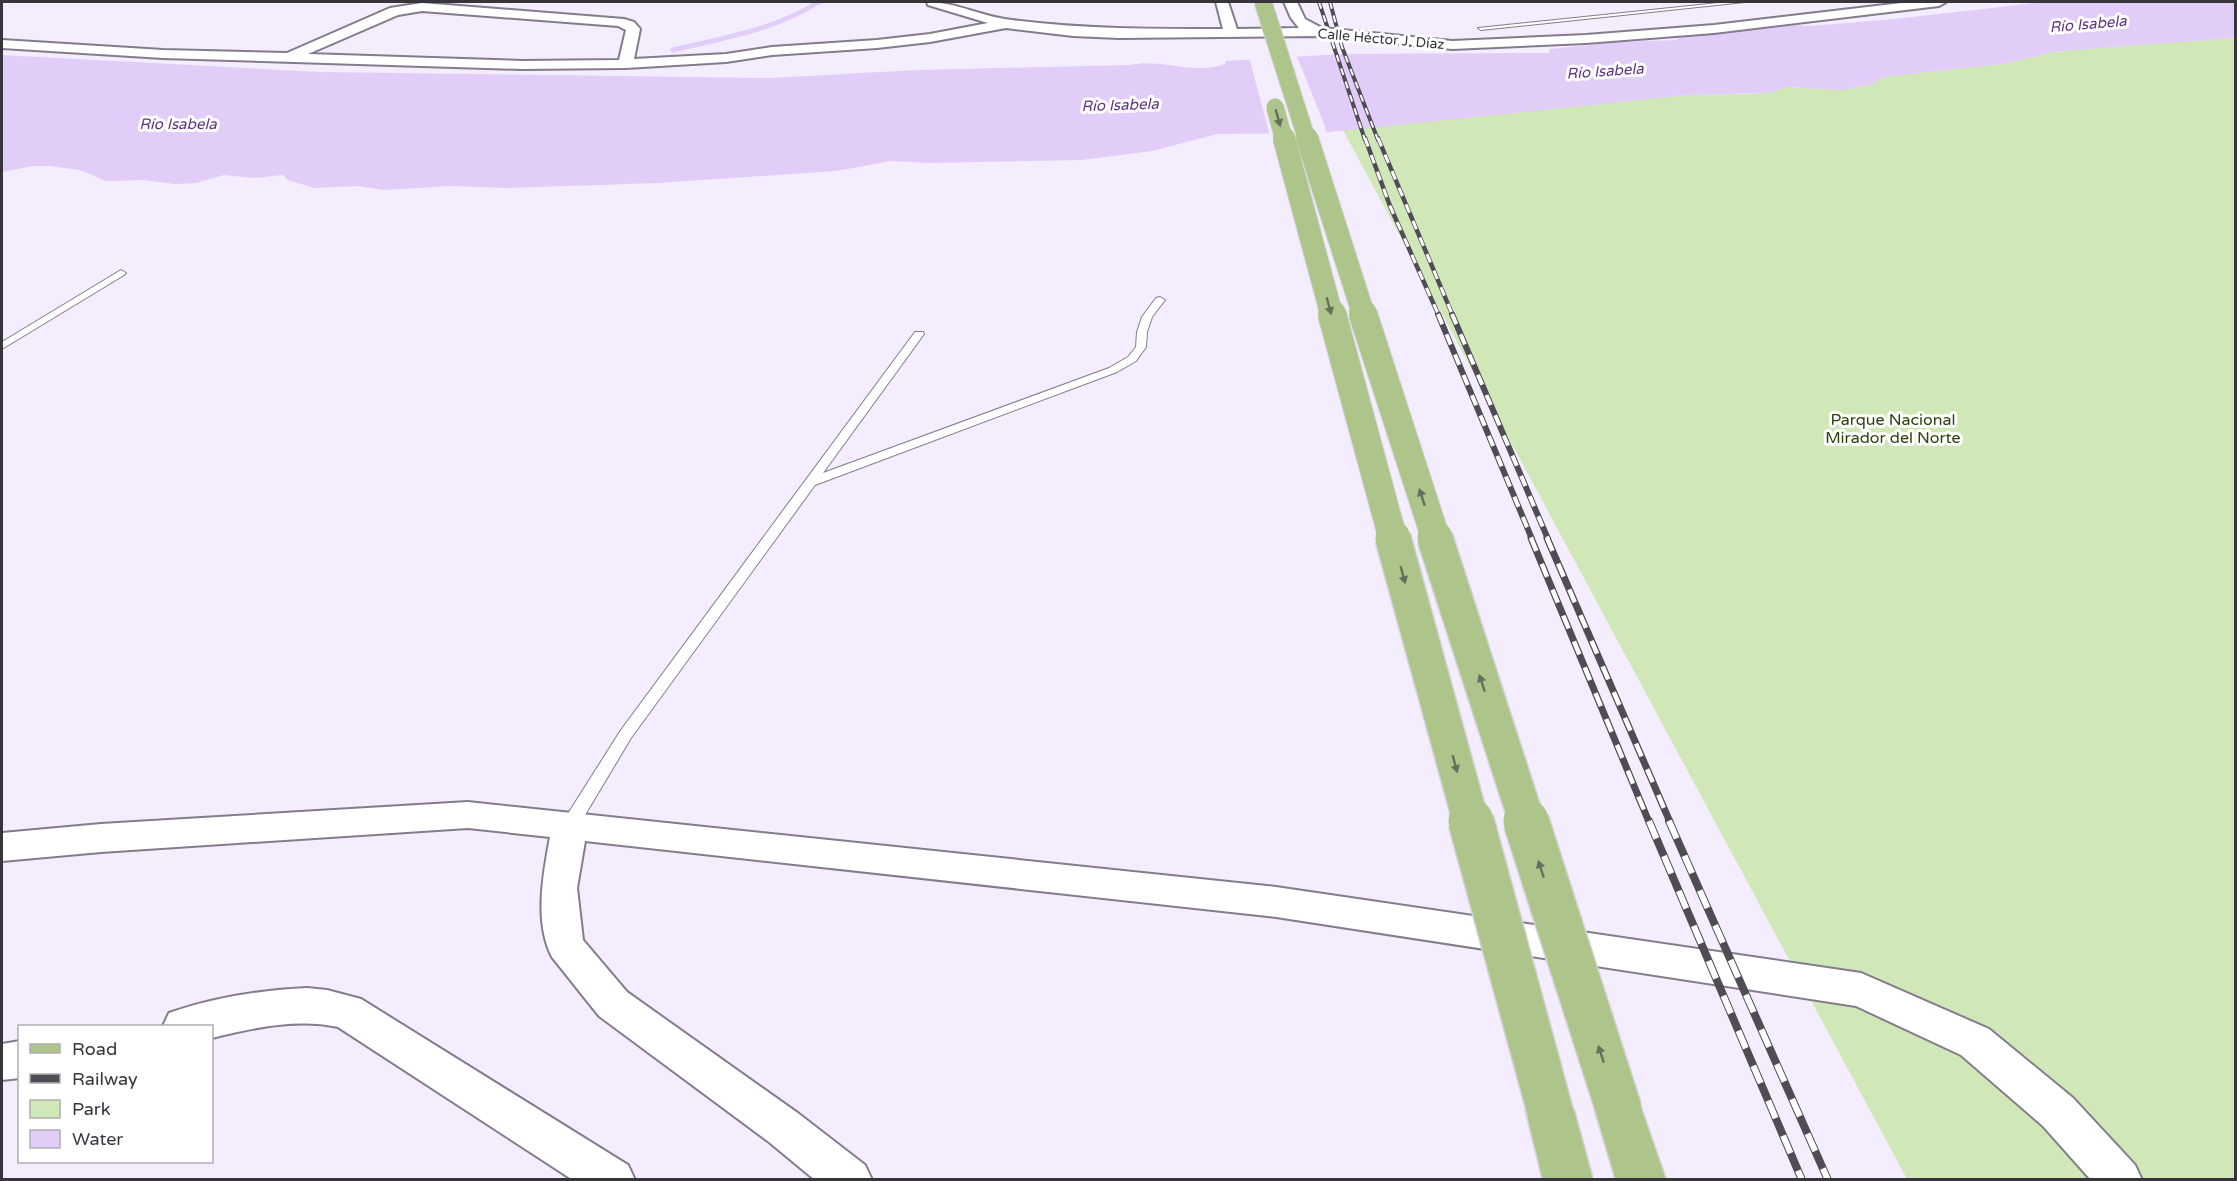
<svg xmlns="http://www.w3.org/2000/svg" width="2237" height="1181" font-family="'Varela Round',sans-serif">
<style>
.green{fill:#d0e8b7}
.water{fill:#e2cdf9}
.pier{fill:#f4edfd}
.lines{fill:none;stroke-linecap:round;stroke-linejoin:round}
.stream{stroke:#e2cdf9;stroke-width:5}
.service-casing{stroke:#847b8d;stroke-width:2}
.minor-casing{stroke:#847b8d;stroke-width:4}
.primary-casing{stroke:#d3d2d4;stroke-width:3}
.service{fill:#fff;fill-rule:evenodd}
.minor{fill:#fff;fill-rule:evenodd}
.primary{fill:#adc58b;fill-rule:evenodd}
.rail-far4-casing{stroke:#4f4c55;stroke-width:4}
.rail-far3-casing{stroke:#4f4c55;stroke-width:4.5}
.rail-far2-casing{stroke:#4f4c55;stroke-width:6}
.rail-far1-casing{stroke:#4f4c55;stroke-width:7}
.rail-casing{stroke:#4f4c55;stroke-width:8}
.rail-far4{stroke:#fff;stroke-width:2;stroke-dasharray:7;stroke-linecap:butt}
.rail-far3{stroke:#fff;stroke-width:3;stroke-dasharray:9;stroke-linecap:butt}
.rail-far2{stroke:#fff;stroke-width:4;stroke-dasharray:11;stroke-linecap:butt}
.rail-far1{stroke:#fff;stroke-width:4.5;stroke-dasharray:14;stroke-linecap:butt}
.rail{stroke:#fff;stroke-width:6;stroke-dasharray:19;stroke-linecap:butt}
.primary-bridge-far4-casing{stroke:#d3d2d4;stroke-width:19;stroke-linecap:butt}
.primary-bridge-far3-casing{stroke:#d3d2d4;stroke-width:24;stroke-linecap:butt}
.primary-bridge-far2-casing{stroke:#d3d2d4;stroke-width:30;stroke-linecap:butt}
.primary-bridge-far1-casing{stroke:#d3d2d4;stroke-width:38;stroke-linecap:butt}
.primary-bridge-casing{stroke:#d3d2d4;stroke-width:48;stroke-linecap:butt}
.primary-bridge-far4{stroke:#adc58b;stroke-width:17}
.primary-bridge-far3{stroke:#adc58b;stroke-width:22}
.primary-bridge-far2{stroke:#adc58b;stroke-width:28}
.primary-bridge-far1{stroke:#adc58b;stroke-width:35}
.primary-bridge{stroke:#adc58b;stroke-width:45}
.oneway{fill:#666e5c}
.labels{text-anchor:middle;dominant-baseline:central;stroke-width:6;stroke-linejoin:round;paint-order:stroke}
.far-street-label{font-size:14px;fill:#37343c;stroke:#fff}
.far-water-label{font-size:15px;font-style:italic;fill:#5f3284;stroke:#fff}
.park-label{font-size:16px;fill:#2c420c;stroke:#fff}
</style>
<rect width="100%" height="100%" fill="#f4edfd"/>
<path class="green" d="M2235 38V1179H1907L1343 130 1687 95 1749 94 1771 92 1786 87 1844 90 1873 84 1879 79 1891 76 2008 63 2054 52 2096 48Z"/>
<path class="water" d="M2044 2H2236L2235 38 2096 48 2054 52 2008 63 1891 76 1879 79 1873 84 1844 90 1786 87 1768 93 1687 95 1320 133 1217 134 1152 151 1082 160 928 163 891 161 836 171 658 183 507 188 450 186 384 190 358 186 314 188 288 180 283 175 253 178 224 175 196 183 175 184 143 180 106 181 80 170 50 166H33L2 172V55L321 72 772 78 916 70 1130 65C1162 58 1194 76 1225 64L1226 61 1342 54 1549 53 1550 49 1621 42 1675 40 1697 31 1774 24 1811 26 1894 19Z"/>
<path class="pier" d="M1296 54 1324 124 1327 135 1270 136 1249 57Z"/>
<g class="lines">
<path class="stream" d="M673 50C724 38 774 30 819 2"/>
<g class="service-casing">
<g id="service">
<path d="M1728 2H1745L1481 30 1478 28Z"/>
<path d="M121 270 126 273 124 275 2 349V342Z"/>
<path d="M1160 297 1165 300 1152 317 1147 332 1146 347 1136 361 1117 372 815 485 631 738 576 830 570 831 564 830 562 825 564 820 621 730 915 332H923L924 334 823 473 1109 368 1128 357 1136 347 1137 332 1142 317 1156 298Z"/>
</g>
</g>
<g class="minor-casing">
<g id="minor">
<path d="M927 2C957 2 982 17 1012 20 1082 29 1152 29 1223 29L1216 2H1228L1237 29 1299 28 1291 18 1284 2H1297L1305 19 1322 28 1452 41 1586 35 1714 25 1910 2H1946L1939 6 1714 33 1586 43 1452 49 1320 36 1119 38 1073 36 1006 28 930 42 877 48 772 55 726 62 626 68 522 69 163 58 2 48V40L163 50 287 53 390 8 422 3 624 19 634 22 640 29 634 59 726 54 772 47 877 40 930 34 988 23 928 5ZM422 11 618 26 626 30 619 60 522 61 308 54 398 15Z"/>
<path d="M468 802 1276 887 1861 973 1989 1029 2073 1098 2135 1165 2142 1180H2091L2043 1126 1961 1055 1856 1006 1276 917 585 841 577 888 583 940 627 992 799 1114 865 1165 872 1180H815L769 1142 599 1016 552 957C534 922 543 875 550 837L468 828 101 852 2 861V833L101 824Z"/>
<path d="M307 988 327 990 361 999 628 1165 635 1180H573L338 1027C296 1018 253 1028 212 1038V1026H163L169 1013C212 998 261 990 307 988Z"/>
<path d="M20 1041V1078L2 1080V1044Z"/>
</g>
</g>
<g class="primary-casing">
<g id="primary">
<path d="M1619 1087 1636 1094 1666 1180H1616L1595 1110 1602 1094Z"/>
<path d="M1550 1088 1567 1095 1574 1111 1593 1180H1543L1526 1111 1533 1095Z"/>
</g>
</g>
<use href="#service" class="service"/>
<use href="#minor" class="minor"/>
<use href="#primary" class="primary"/>
<g class="rail-far4-casing">
<g id="rail-far4">
<path d="M1319 2 1365 140"/>
<path d="M1330 2 1342 47 1378 140"/>
</g>
</g>
<g class="rail-far3-casing">
<g id="rail-far3">
<path d="M1365 138 1390 206 1439 316"/>
<path d="M1378 138 1453 316"/>
</g>
</g>
<g class="rail-far2-casing">
<g id="rail-far2">
<path d="M1438 314 1532 539"/>
<path d="M1452 314 1548 539"/>
</g>
</g>
<g class="rail-far1-casing">
<g id="rail-far1">
<path d="M1531 538 1649 822"/>
<path d="M1547 538 1670 822"/>
</g>
</g>
<g class="rail-casing">
<g id="rail">
<path d="M1649 821 1802 1180"/>
<path d="M1669 821 1828 1180"/>
</g>
</g>
<use href="#rail-far4" class="rail-far4"/>
<use href="#rail-far3" class="rail-far3"/>
<use href="#rail-far2" class="rail-far2"/>
<use href="#rail-far1" class="rail-far1"/>
<use href="#rail" class="rail"/>
<g class="primary-bridge-far4-casing">
<g id="primary-bridge-far4">
<path d="M1263 2 1307 140"/>
<path d="M1275 107 1284 140"/>
</g>
</g>
<g class="primary-bridge-far3-casing">
<g id="primary-bridge-far3">
<path d="M1284 138 1332 316"/>
<path d="M1307 138 1364 316"/>
</g>
</g>
<g class="primary-bridge-far2-casing">
<g id="primary-bridge-far2">
<path d="M1332 314 1393 539"/>
<path d="M1363 314 1436 539"/>
</g>
</g>
<g class="primary-bridge-far1-casing">
<g id="primary-bridge-far1">
<path d="M1393 538 1471 822"/>
<path d="M1435 538 1527 822"/>
</g>
</g>
<g class="primary-bridge-casing">
<g id="primary-bridge">
<path d="M1471 821 1550 1111"/>
<path d="M1526 821 1619 1110"/>
</g>
</g>
<use href="#primary-bridge-far4" class="primary-bridge-far4"/>
<use href="#primary-bridge-far3" class="primary-bridge-far3"/>
<use href="#primary-bridge-far2" class="primary-bridge-far2"/>
<use href="#primary-bridge-far1" class="primary-bridge-far1"/>
<use href="#primary-bridge" class="primary-bridge"/>
</g>
<defs><path id="oneway-solid" d="M-6-.8H1V-3.2L6.5 0L1 3.2V.8H-6Z" transform="scale(1.5)"/></defs>
<g class="oneway">
<use href="#oneway-solid" transform="translate(1278 118) rotate(75)"/>
<use href="#oneway-solid" transform="translate(1329 306) rotate(75)"/>
<use href="#oneway-solid" transform="translate(1422 497) rotate(-108)"/>
<use href="#oneway-solid" transform="translate(1403 575) rotate(75)"/>
<use href="#oneway-solid" transform="translate(1482 683) rotate(-108)"/>
<use href="#oneway-solid" transform="translate(1455 764) rotate(75)"/>
<use href="#oneway-solid" transform="translate(1541 869) rotate(-108)"/>
<use href="#oneway-solid" transform="translate(1601 1054) rotate(-108)"/>
</g>
<g class="labels">
<g class="far-street-label">
<text transform="translate(1381 39) rotate(5)">Calle Héctor J. Díaz</text>
</g>
<g class="far-water-label">
<text transform="translate(2088 24) rotate(-5)">Río Isabela</text>
<text transform="translate(1605 71) rotate(-4)">Río Isabela</text>
<text transform="translate(1120 105) rotate(-2)">Río Isabela</text>
<text x="178" y="124">Río Isabela</text>
</g>
<g class="park-label">
<text x="1893" y="420">Parque Nacional<tspan x="1893" dy="18">Mirador del Norte</tspan></text>
</g>
</g>
<rect width="2237" height="1181" fill="none" stroke="#37343c" stroke-width="6"/>
<rect x="18" y="1025" width="195" height="138" fill="#ffffff" stroke="#afaeb1" stroke-width="1.5"/>
<rect x="30" y="1044" width="30" height="9" fill="#adc58b" stroke="#afaeb1" stroke-width="1.5"/>
<text x="72" y="1055" font-size="18" fill="#37343c">Road</text>
<rect x="30" y="1074" width="30" height="9" fill="#4f4c55" stroke="#afaeb1" stroke-width="1.5"/>
<text x="72" y="1085" font-size="18" fill="#37343c">Railway</text>
<rect x="30" y="1100" width="30" height="18" fill="#d0e8b7" stroke="#afaeb1" stroke-width="1.5"/>
<text x="72" y="1115" font-size="18" fill="#37343c">Park</text>
<rect x="30" y="1130" width="30" height="18" fill="#e2cdf9" stroke="#afaeb1" stroke-width="1.5"/>
<text x="72" y="1145" font-size="18" fill="#37343c">Water</text>
</svg>
